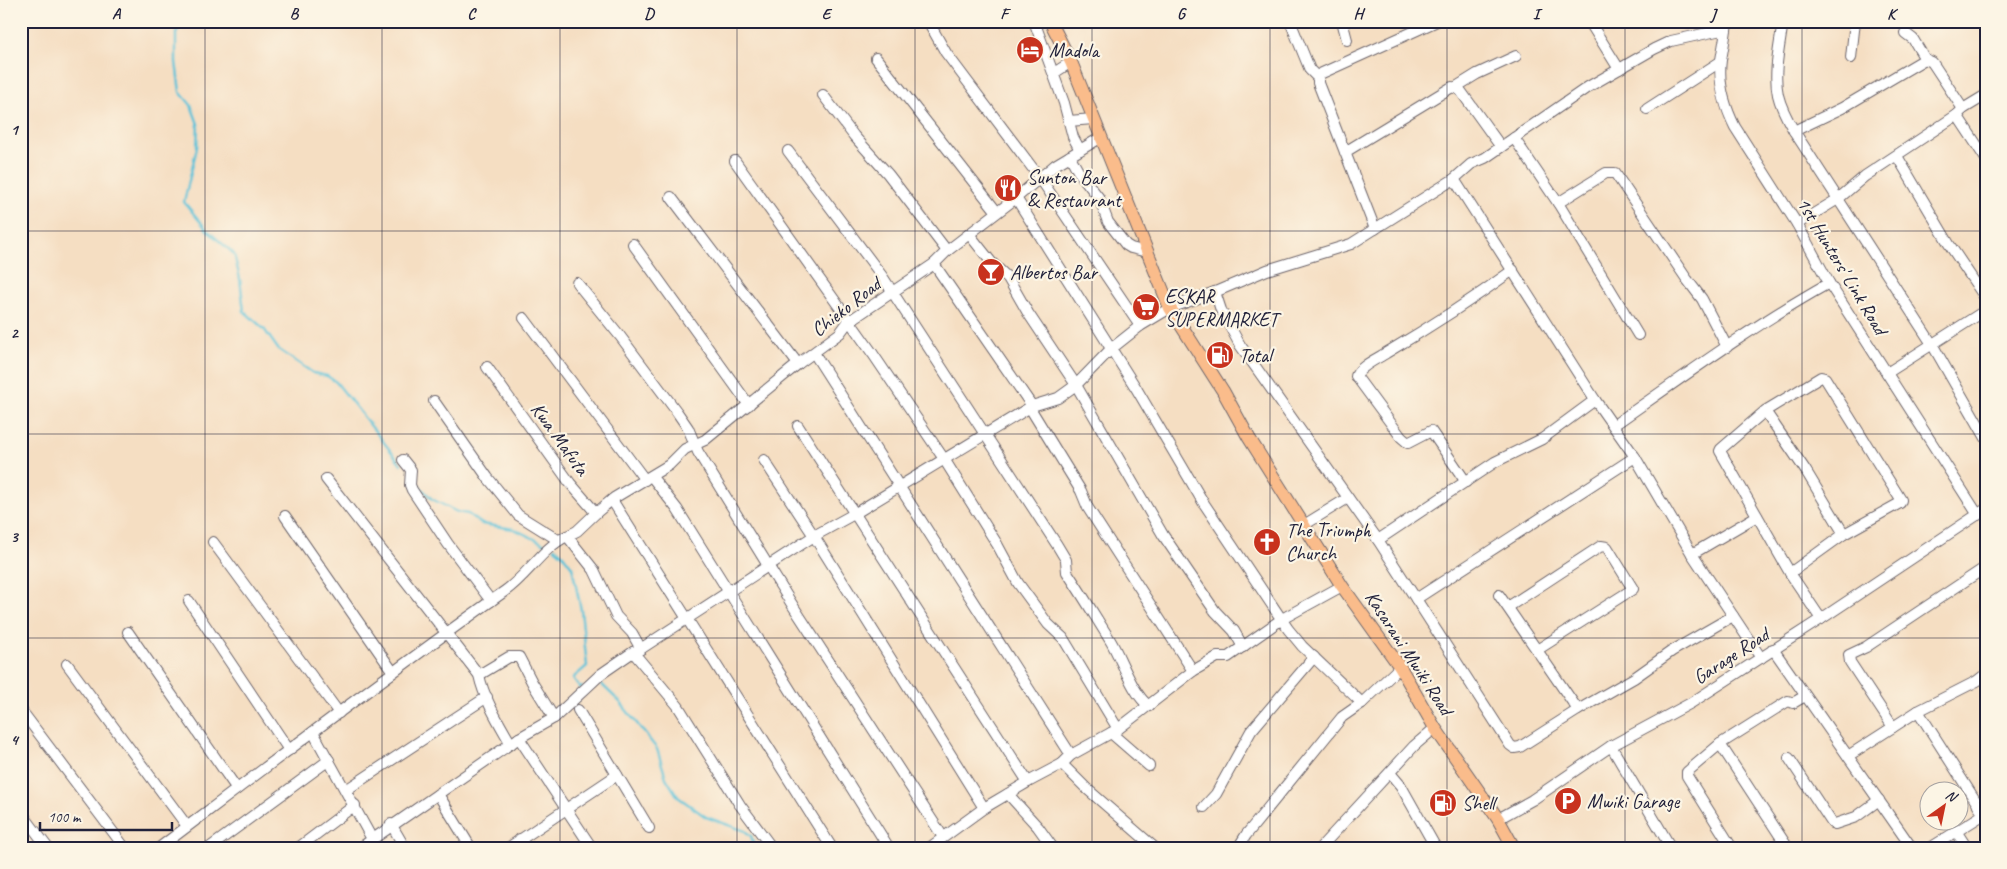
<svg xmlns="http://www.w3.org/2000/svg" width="2007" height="869" font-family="Caveat,sans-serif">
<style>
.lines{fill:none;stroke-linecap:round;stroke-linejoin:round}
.stream{stroke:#5cc2d9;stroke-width:2.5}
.minor-casing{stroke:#6c646a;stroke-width:12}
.major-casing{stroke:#6c646a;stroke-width:14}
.minor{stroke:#fff;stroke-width:10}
.major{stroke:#fabc8b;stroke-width:12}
.grid{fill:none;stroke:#22223b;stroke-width:1;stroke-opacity:0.55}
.labels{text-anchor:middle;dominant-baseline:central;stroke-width:4.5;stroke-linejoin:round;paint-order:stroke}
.poi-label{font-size:20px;fill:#22223b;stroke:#fcf5e5;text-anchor:start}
.street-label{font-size:20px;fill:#22223b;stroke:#fcf5e5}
.neatline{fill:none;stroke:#22223b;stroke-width:2}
.grid-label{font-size:16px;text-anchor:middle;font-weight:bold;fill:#22223b}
</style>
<rect width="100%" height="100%" fill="#fcf5e5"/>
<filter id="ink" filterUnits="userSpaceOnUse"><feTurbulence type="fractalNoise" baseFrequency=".02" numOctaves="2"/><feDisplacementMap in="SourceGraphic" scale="10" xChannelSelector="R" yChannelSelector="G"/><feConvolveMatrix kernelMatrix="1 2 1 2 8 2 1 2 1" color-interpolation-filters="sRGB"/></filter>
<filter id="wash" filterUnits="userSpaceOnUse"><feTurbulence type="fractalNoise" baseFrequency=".0096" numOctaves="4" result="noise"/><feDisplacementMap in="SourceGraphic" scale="20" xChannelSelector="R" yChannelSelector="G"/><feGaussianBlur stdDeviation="1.12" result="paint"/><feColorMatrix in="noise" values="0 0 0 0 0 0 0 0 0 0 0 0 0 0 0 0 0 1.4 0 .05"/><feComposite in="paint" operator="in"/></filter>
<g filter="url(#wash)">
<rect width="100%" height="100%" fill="#f5dec2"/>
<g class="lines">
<g class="stream">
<path d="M183 21 176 33V62L180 92 191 105 198 124 197 147 184 202 208 231 234 254 240 279 244 311 264 329 278 349 313 373 327 376 336 382 401 464"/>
<path d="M414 480 432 499 457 512 468 514 482 524 514 529 547 545"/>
<path d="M555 548 563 555 572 567 581 610 587 666 573 678 580 688 582 687"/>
<path d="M597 680 620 702 657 749 666 778 678 797 706 817 745 831 751 836 755 848"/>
</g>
</g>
</g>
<g filter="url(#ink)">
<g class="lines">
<g class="minor-casing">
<g id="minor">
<path d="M928 21 946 53 1040 178 1140 326"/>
<path d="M1034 21 1064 103 1073 137 1080 150"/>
<path d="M1290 21 1310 70 1318 78"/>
<path d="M1342 21 1347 40"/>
<path d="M1589 21 1619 69"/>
<path d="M1727 21C1726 34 1723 47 1721 60 1718 82 1725 107 1735 127L1797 224 1829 283 1978 515"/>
<path d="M1783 21C1780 45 1773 72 1778 95 1781 108 1787 119 1794 131L1932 344 1986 438"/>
<path d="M1984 21 1986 23"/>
<path d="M1905 33 1913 39 1925 59"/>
<path d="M876 58 997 212"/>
<path d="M1851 58 1855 21"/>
<path d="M1054 73 1071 62"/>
<path d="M1456 87 1477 74 1516 56"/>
<path d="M823 95 854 136 888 174 947 251"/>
<path d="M1647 109 1720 62"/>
<path d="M1957 115 1986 159"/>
<path d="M1069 121 1093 119"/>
<path d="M1794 131 1842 108 1925 59 1932 62 1963 109"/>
<path d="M1514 138 1558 203 1638 335"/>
<path d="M788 151 882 276 1057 545 1066 560 1067 572C1082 594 1096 618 1110 640 1121 658 1133 695 1149 706"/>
<path d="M1345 152 1452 87 1460 90 1501 147"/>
<path d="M1070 156 1078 171 1099 198 1108 222 1126 245 1131 248 1147 252"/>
<path d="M1897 156 1949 244 1986 299"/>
<path d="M735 161 873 354 944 459 997 544 1018 583 1048 624 1063 638 1118 729"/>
<path d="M1454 179 1595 400 1635 457 1692 554 1761 658"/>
<path d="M671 197 798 364"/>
<path d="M1016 198 1136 388 1203 502 1288 629 1302 646 1362 703"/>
<path d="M1558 203 1606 173H1615L1686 278 1702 299 1727 347"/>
<path d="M1797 224 1838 199 1865 176 1957 115 1963 109 1986 95"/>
<path d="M1375 229 1318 83V78L1320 74 1437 21"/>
<path d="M969 234 992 263 1008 278 1028 313 1076 385 1163 535 1215 611 1234 631 1243 647"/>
<path d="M633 244 749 405"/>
<path d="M934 264 1032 406"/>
<path d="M577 283 620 336 677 412 688 428 698 452 793 606 943 837"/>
<path d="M1215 292 1221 310 1240 345 1378 540 1510 745 1514 748 1520 747 1578 710 1634 678 1672 651 1733 616"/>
<path d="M524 318 645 480"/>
<path d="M814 353 1071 755"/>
<path d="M487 367 570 483 596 513 614 498 669 465 685 449 705 440 716 431 798 364 840 333 848 322 934 264 947 251 1016 198 1055 165 1100 138"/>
<path d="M1887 373 1986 310"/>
<path d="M434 401 488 478 518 515 558 540"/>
<path d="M1030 408 1081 491 1088 508 1193 671"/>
<path d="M1765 411 1806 471 1844 534 1900 503 1901 500 1825 378 1821 377 1765 411 1721 449 1720 451 1790 573 1821 619"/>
<path d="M1614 425C1684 376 1754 325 1829 283"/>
<path d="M798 426 1028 782"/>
<path d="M403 460 411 470 410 485 412 490 448 544 491 601"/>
<path d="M764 460 814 536 984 808"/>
<path d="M652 477 677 509 889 848"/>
<path d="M326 479 479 675C484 699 499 723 511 744"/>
<path d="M1466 482 1431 431 1408 443 1401 437 1356 376C1360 366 1377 359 1386 353 1430 327 1472 300 1513 270"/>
<path d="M612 500 832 848"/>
<path d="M596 513 577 531 567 536 594 570 616 616 632 633 641 649"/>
<path d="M285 516 393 672"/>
<path d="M1304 525 1348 498"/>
<path d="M1378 540 1495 462 1542 439 1595 400"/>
<path d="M213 542 339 713"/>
<path d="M1692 554 1757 516"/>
<path d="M1790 573 1844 534"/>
<path d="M1499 595 1578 710"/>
<path d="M1416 599 1635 457"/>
<path d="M189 601 289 750"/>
<path d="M1508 607 1601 546 1607 547 1633 589 1537 650"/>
<path d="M128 632 237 789"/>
<path d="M1773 649 1912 848"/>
<path d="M633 652 678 706 740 805 772 848"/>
<path d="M67 664 187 826"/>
<path d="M479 675 509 657H519L533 684 554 718"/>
<path d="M21 710 125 848"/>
<path d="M578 710 649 828"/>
<path d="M1918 711 1984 814"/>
<path d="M1893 727 1850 662 1849 655 1866 647 1986 567"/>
<path d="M313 732 372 839"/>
<path d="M1111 733 1149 766"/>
<path d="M519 738 592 848"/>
<path d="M1720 744 1788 848"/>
<path d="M1611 746 1671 848"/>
<path d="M1848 756 1918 711 1977 681 1986 674"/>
<path d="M1789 758 1832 823 1835 824 1856 817 1879 800"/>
<path d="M1062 764 1086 788 1155 848"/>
<path d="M1390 773 1401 786 1436 848"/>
<path d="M346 790 487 697"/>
<path d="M438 794 471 848"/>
<path d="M1008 794 1038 827 1053 848"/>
<path d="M1204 807 1216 794 1251 731 1314 657"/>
<path d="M21 812 48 848"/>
<path d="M1498 819 1532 800 1611 746 1691 703 1821 619 1986 509"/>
<path d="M391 824 405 848"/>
<path d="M1956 831 1967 848"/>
<path d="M520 839 526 848"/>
<path d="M159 848C274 761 388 674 505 591 528 575 542 548 567 536"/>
<path d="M209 848 329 760"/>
<path d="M298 848 355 805"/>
<path d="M360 848 519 738 554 718 601 674 633 652 639 650 814 536 854 514 1032 406 1058 398 1076 385 1111 349 1140 326 1170 308 1215 292 1267 270 1351 244 1454 179 1471 164 1485 158 1588 87 1654 49 1671 41 1726 29"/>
<path d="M508 848 617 775"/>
<path d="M929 848 984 808 1028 782 1062 764 1071 755 1118 729 1193 671 1217 657H1228L1282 619 1342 586"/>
<path d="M1238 848 1246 835 1342 717 1362 703 1400 667"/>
<path d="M1320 848 1414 746 1435 728"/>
<path d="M1732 848 1687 776V772L1720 744 1788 701 1793 703 1805 696"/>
<path d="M1930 848 1986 813"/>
</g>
</g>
<g class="major-casing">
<path id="major" d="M1050 21 1071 62 1170 308 1223 391 1249 438 1342 586 1400 667 1435 728 1498 819 1514 848"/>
</g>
<use href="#minor" class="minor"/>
<use href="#major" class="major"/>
</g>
</g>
<path class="grid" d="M205 21V848M382 21V848M560 21V848M737 21V848M915 21V848M1092 21V848M1270 21V848M1447 21V848M1625 21V848M1802 21V848M21 231H1986M21 434H1986M21 638H1986"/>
<defs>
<g id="hotel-disc" transform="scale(1.4375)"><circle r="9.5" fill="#c8321e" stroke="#fcf5e5"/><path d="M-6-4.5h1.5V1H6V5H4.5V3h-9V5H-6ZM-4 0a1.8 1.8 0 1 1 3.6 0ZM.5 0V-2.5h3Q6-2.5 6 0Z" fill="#fff"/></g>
<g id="restaurant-disc" transform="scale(1.4375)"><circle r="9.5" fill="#c8321e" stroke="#fcf5e5"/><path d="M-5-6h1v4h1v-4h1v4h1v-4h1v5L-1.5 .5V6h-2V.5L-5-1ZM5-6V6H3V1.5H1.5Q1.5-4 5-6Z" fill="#fff"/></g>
<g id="bar-disc" transform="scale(1.4375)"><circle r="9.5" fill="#c8321e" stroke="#fcf5e5"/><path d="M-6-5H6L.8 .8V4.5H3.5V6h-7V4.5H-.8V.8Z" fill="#fff"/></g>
<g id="supermarket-disc" transform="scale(1.4375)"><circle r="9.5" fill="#c8321e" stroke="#fcf5e5"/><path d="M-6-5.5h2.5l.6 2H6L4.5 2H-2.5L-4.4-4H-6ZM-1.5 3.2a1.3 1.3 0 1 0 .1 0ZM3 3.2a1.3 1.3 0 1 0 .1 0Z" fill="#fff"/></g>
<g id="fuel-disc" transform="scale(1.4375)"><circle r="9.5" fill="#c8321e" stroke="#fcf5e5"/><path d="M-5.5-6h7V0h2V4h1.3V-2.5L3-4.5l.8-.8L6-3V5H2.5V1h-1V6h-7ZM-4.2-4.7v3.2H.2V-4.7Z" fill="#fff"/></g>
<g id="church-disc" transform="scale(1.4375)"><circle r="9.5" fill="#c8321e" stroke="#fcf5e5"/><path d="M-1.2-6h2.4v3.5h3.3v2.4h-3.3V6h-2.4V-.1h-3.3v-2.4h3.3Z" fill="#fff"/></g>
<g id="parking-disc" transform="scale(1.4375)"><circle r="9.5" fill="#c8321e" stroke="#fcf5e5"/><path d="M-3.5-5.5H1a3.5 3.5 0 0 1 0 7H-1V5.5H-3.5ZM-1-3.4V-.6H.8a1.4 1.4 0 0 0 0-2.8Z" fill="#fff"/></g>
</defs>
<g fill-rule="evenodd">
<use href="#hotel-disc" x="1030" y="50"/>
<use href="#restaurant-disc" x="1008" y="188"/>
<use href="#bar-disc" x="991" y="272"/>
<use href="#supermarket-disc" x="1146" y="307"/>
<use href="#fuel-disc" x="1220" y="355"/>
<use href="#church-disc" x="1267" y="542"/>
<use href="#parking-disc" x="1568" y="801"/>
<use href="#fuel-disc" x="1443" y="803"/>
</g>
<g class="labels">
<g class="poi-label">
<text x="1049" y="50">Madola</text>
<text x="1027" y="177">Sunton Bar<tspan x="1027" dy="23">&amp; Restaurant</tspan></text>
<text x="1010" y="272">Albertos Bar</text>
<text x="1165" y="296">ESKAR<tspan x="1165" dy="23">SUPERMARKET</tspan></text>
<text x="1239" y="355">Total</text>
<text x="1286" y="530">The Triumph<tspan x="1286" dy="23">Church</tspan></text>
<text x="1587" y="801">Mwiki Garage</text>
<text x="1462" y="803">Shell</text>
</g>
<g class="street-label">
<text transform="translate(1842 266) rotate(59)">1st Hunters' Link Road</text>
<text transform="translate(846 307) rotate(-38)">Chieko Road</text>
<text transform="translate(560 439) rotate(54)">Kwa Mafuta</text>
<text transform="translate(1409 653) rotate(57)">Kasarani Mwiki Road</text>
<text transform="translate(1731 656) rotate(-33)">Garage Road</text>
</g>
</g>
<rect width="2007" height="869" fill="none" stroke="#fcf5e5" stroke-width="55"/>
<g transform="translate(1944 806) rotate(33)"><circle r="24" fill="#fcf5e5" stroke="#a5a1a1"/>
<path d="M0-4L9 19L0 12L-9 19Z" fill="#c8321e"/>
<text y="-8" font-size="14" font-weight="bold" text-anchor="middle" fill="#22223b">N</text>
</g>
<path d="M40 822v8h132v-8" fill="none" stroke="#22223b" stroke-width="2.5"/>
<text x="48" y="822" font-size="15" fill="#22223b" stroke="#fcf5e5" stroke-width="4" paint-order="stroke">100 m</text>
<rect x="28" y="28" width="1952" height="814" class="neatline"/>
<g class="grid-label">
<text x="116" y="19">A</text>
<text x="294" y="19">B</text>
<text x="471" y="19">C</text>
<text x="649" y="19">D</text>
<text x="826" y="19">E</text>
<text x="1004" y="19">F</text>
<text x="1181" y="19">G</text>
<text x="1358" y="19">H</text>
<text x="1536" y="19">I</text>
<text x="1713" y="19">J</text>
<text x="1891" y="19">K</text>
<text x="14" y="135">1</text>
<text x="14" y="338">2</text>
<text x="14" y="542">3</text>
<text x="14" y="745">4</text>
</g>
</svg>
